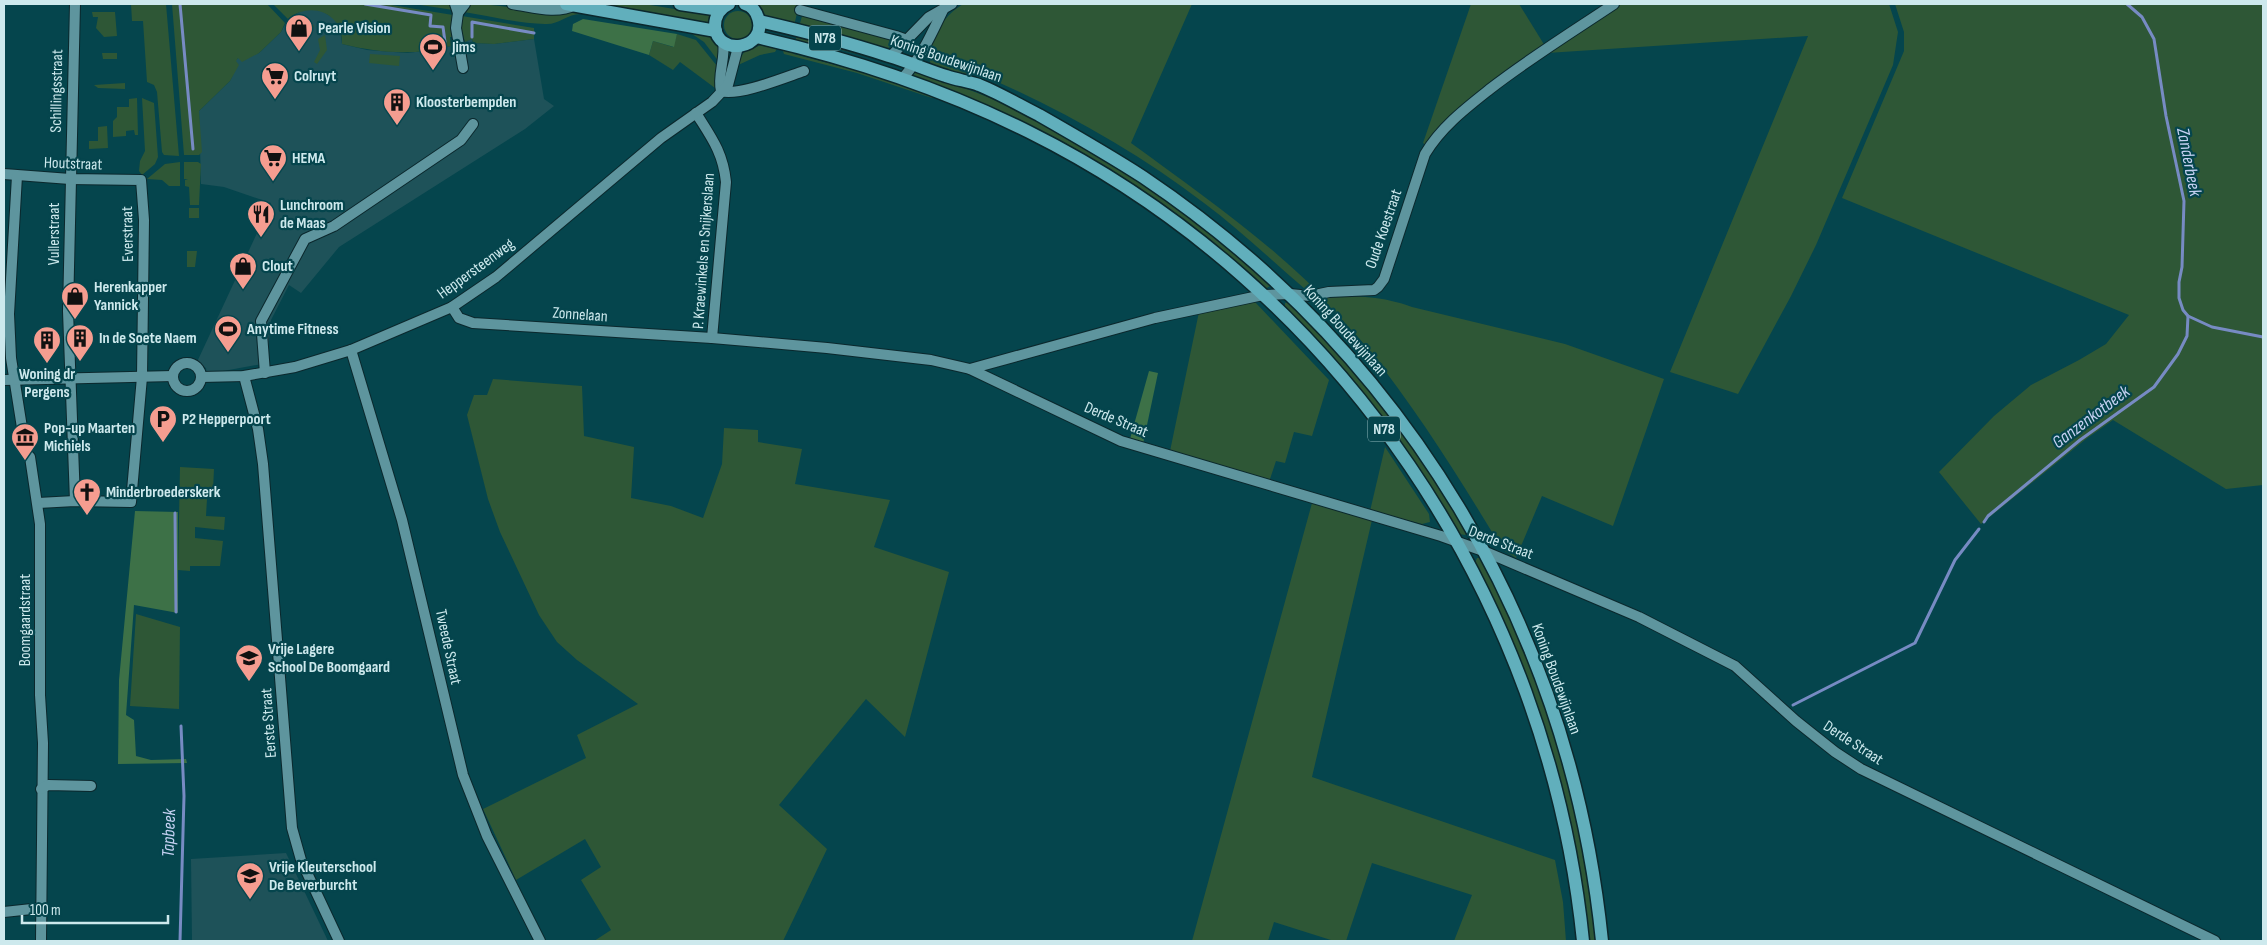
<svg xmlns="http://www.w3.org/2000/svg" width="2267" height="945" font-family="'Sofia Sans Condensed',sans-serif">
<style>
.built{fill:#1e5259}
.green{fill:#2e5736}
.forest{fill:#3d7147}
.lines{fill:none;stroke-linecap:round;stroke-linejoin:round}
.stream{stroke:#778bc3;stroke-width:3}
.minor-casing{stroke:#0b282d;stroke-width:12}
.major-casing{stroke:#0b282d;stroke-width:15}
.minor{stroke:#5e959e;stroke-width:10}
.major{stroke:#61afbc;stroke-width:12}
.labels{text-anchor:middle;dominant-baseline:central;stroke-width:4.5;stroke-linejoin:round;paint-order:stroke}
.shield{fill:#05454d;stroke:#91b8bd;stroke-width:1}
.shield-label{font-size:15px;font-weight:bold;fill:#cde9ed}
.poi-label{font-size:16px;font-weight:bold;fill:#cde9ed;stroke:#05454d;text-anchor:start}
.street-label{font-size:16px;fill:#cde9ed;stroke:#05454d}
.water-label{font-size:18px;font-style:italic;fill:#c6d2f3;stroke:#05454d}
</style>
<rect width="100%" height="100%" fill="#05454d"/>
<g class="built">
<path d="M311 9 322 11 335 19 340 28 342 44 367 50 407 53 441 49 472 39 473 43 494 44 534 39 544 99 554 106 525 129 339 247 301 293 289 285 271 320 267 363 207 374 206 368 197 362 271 203 224 187 201 184 199 111 230 81 236 68 235 61 238 58H245L259 53 281 32 288 19 301 11Z"/>
<path d="M286 853 328 941H192L191 859Z"/>
</g>
<g class="green">
<path d="M131 4H166L179 156 164 155 162 152 157 92 154 85 147 82 143 21H132Z"/>
<path d="M172 4H267L285 23 281 32 259 53 242 62 238 58 236 61 239 65 230 81 199 111 202 152 199 155H184Z"/>
<path d="M273 4H385L453 15 452 37H450L451 46C414 56 379 53 342 44 343 12 310 1 288 19Z"/>
<path d="M414 4H450L453 10Z"/>
<path d="M471 4C505 4 539 15 572 10L710 34 719 48V62L704 42 689 32 582 14C568 13 559 25 545 24 519 24 490 16 464 12Z"/>
<path d="M588 4H644L711 15 709 24Z"/>
<path d="M755 4H796L797 13 794 26 769 19Z"/>
<path d="M963 4H1192L1131 143C1194 189 1257 233 1313 287L1305 289C1271 260 1239 229 1204 203 1125 143 1035 95 943 59L930 49C939 27 943 17 963 4Z"/>
<path d="M1471 4H1519L1545 46 1427 146 1423 143Z"/>
<path d="M1621 4H1889L1898 32 1893 65 1816 245 1791 296 1738 394 1670 372 1808 36 1547 53Z"/>
<path d="M1895 4H2263V485L2226 489 2113 420 2086 439 1981 524 1939 472 1994 416 2031 385 2079 360 2106 344 2129 315 1842 198 1904 51V32Z"/>
<circle cx="738" cy="25" r="14"/>
<path d="M92 12H115L117 36 104 37 96 28 98 17H93Z"/>
<path d="M462 16 534 28V39L494 44 473 43 472 39 465 42 461 28Z"/>
<path d="M802 16 891 39 892 45 886 50 799 27Z"/>
<path d="M305 24 314 25 312 33 299 31 295 27Z"/>
<path d="M677 34 696 40 717 66 719 74 715 88 680 62 673 70 649 55 653 41 673 47Z"/>
<path d="M797 34 895 64 834 48 795 43Z"/>
<path d="M325 35 327 50 317 64 314 62 320 50 318 39Z"/>
<path d="M763 44 778 47 775 52 760 55 736 66 744 52Z"/>
<path d="M782 48 790 49 794 54 873 75 933 97 932 98 857 73 784 54Z"/>
<path d="M927 52 938 60 996 86 931 65Z"/>
<path d="M102 53H117V59H103Z"/>
<path d="M370 54 400 56 399 66 369 63Z"/>
<path d="M917 70 988 97 1040 122 1127 173 1205 227 1270 286 1265 289C1195 227 1119 168 1035 129 995 110 953 94 913 76Z"/>
<path d="M125 83V89L98 88 94 85Z"/>
<path d="M137 98 138 135H135L134 130 126 131V136L113 137V121L117 117V107H129V99Z"/>
<path d="M142 98 154 103 158 157 155 164 142 175 139 171 140 161 145 151Z"/>
<path d="M107 126 108 148 89 149V141H98V127Z"/>
<path d="M180 162V186H169L162 180 147 179 165 164Z"/>
<path d="M184 162H198L201 164 199 205H190L189 187 185 186V180L188 179H184Z"/>
<rect x="189" y="208" width="10" height="10"/>
<path d="M187 251H197L195 267H187Z"/>
<path d="M1328 296C1359 296 1382 296 1412 307L1565 344 1664 379 1613 526 1542 496 1516 558 1503 550C1461 481 1419 413 1369 350 1355 333 1340 318 1325 302Z"/>
<path d="M1255 302 1329 380 1312 436 1294 432 1285 463 1276 461 1269 482 1170 451 1199 312Z"/>
<path d="M1288 302 1353 368 1418 452 1467 533 1465 535 1459 534C1410 451 1353 377 1285 309V303Z"/>
<path d="M493 379 582 386 584 436 634 447 631 498 671 506 703 518 722 464 724 428 758 430V442L802 449 795 484 890 500 874 547 949 572 905 737 866 699 779 805 827 849 783 941H594L611 930 581 880 601 867 585 839 516 880 483 809 586 758 577 735 638 704 577 660 557 642 539 615 500 532 488 499 467 415 474 395H487Z"/>
<path d="M1385 447 1429 514 1430 522 1422 524 1370 511Z"/>
<path d="M180 467 214 469 213 490 182 487V497L207 499 206 516 225 517 224 530 195 527V538L223 541 220 566H190V571L178 570Z"/>
<path d="M1312 503 1372 520 1312 777 1555 860 1563 902 1566 941H1454L1472 895 1372 863 1346 941H1334L1274 922 1268 941H1192Z"/>
<path d="M1477 558H1480C1516 627 1548 700 1567 776 1581 831 1588 886 1596 941H1587C1571 802 1537 689 1475 563Z"/>
<path d="M136 614 180 627 179 709 130 706Z"/>
</g>
<g class="forest">
<path d="M583 19 677 34 674 47 653 41 649 55 572 31 573 24Z"/>
<path d="M1149 371 1158 373 1143 444 1130 439Z"/>
<path d="M135 511 178 512V613L134 605 126 715 134 720 136 756 151 760 186 759 187 763 118 764 119 680Z"/>
</g>
<g class="lines">
<g class="stream">
<path d="M180 4 193 149"/>
<path d="M365 4 431 15 430 26 443 27 445 42"/>
<path d="M2127 4 2142 17 2154 39 2166 116 2184 201 2182 267 2179 282V298L2183 310 2188 316 2212 327 2263 337"/>
<path d="M472 37V22L534 33"/>
<path d="M175 513 176 612"/>
<path d="M1984 522 1988 516 2080 440 2154 387 2178 354 2187 336 2188 316"/>
<path d="M1793 705 1915 643 1955 560 1979 529"/>
<path d="M180 941 184 796 181 726"/>
</g>
<g class="minor-casing">
<g id="minor">
<path d="M75 4 68 311 75 501"/>
<path d="M455 4 458 13 465 4"/>
<path d="M512 4C533 7 556 15 575 5"/>
<path d="M800 10 896 36 907 40"/>
<path d="M458 13 456 28 463 68"/>
<path d="M891 56 929 17 952 4"/>
<path d="M902 79C921 58 931 35 943 10"/>
<path d="M721 91C737 97 786 77 804 71"/>
<path d="M721 91C717 75 726 58 723 42"/>
<path d="M696 113C711 137 723 152 726 182L712 338"/>
<path d="M4 174 70 179 141 180 144 220 142 377 131 502 75 501 38 503"/>
<path d="M17 176 9 314 11 358 26 453 30 457 40 524V695L43 743 41 941"/>
<path d="M452 307 459 318 473 323 712 338 827 348 931 360 970 369 1121 441 1441 536 1486 552 1639 617 1735 666 1796 721 1835 752 1861 769 2215 941"/>
<path d="M351 350 402 520 463 775 487 836 540 941"/>
<circle cx="187" cy="377" r="14"/>
<path d="M970 369 1155 318 1263 295 1290 294 1310 296 1329 292 1374 290 1378 287 1384 279 1425 154C1441 127 1466 108 1490 89 1530 58 1572 32 1614 4"/>
<path d="M265 373 261 321 305 239 334 226 461 140 473 124"/>
<path d="M244 376 258 429 263 464 292 828 301 860 339 941"/>
<path d="M201 377 244 376 295 367 351 350 452 307 496 277 661 138 712 102 728 85 738 47"/>
<path d="M4 380 173 376"/>
<path d="M41 789 48 785 91 786"/>
<path d="M4 912 41 908"/>
</g>
</g>
<g class="major-casing">
<g id="major">
<path d="M566 4 716 31"/>
<path d="M680 4 720 10"/>
<path d="M729 4C720 8 715 16 715 26 717 58 768 49 758 18 756 11 752 6 745 4"/>
<path d="M759 21C803 31 846 42 889 56 909 62 927 70 946 76 957 80 968 81 979 85 999 93 1019 105 1039 115 1074 135 1109 155 1143 177 1405 353 1570 627 1602 941"/>
<path d="M756 37C849 58 943 89 1029 132 1340 287 1548 597 1583 941"/>
</g>
</g>
<use href="#minor" class="minor"/>
<use href="#major" class="major"/>
</g>
<defs>
<g id="shop-pin" transform="scale(1.4375)"><path d="M0 17L-7.5 6A9.5 9.5 0 1 1 7.5 6Z" fill="#f59d90" stroke="#05454d"/><path d="M-5-2.5h2.3a2.7 3.5 0 0 1 5.4 0H5L5.5 6h-11ZM-1.5-2.5h3a1.5 2.3 0 0 0-3 0Z" fill="#111"/></g>
<g id="stadium-pin" transform="scale(1.4375)"><path d="M0 17L-7.5 6A9.5 9.5 0 1 1 7.5 6Z" fill="#f59d90" stroke="#05454d"/><path d="M0-5a6.5 5 0 1 0 0 10a6.5 5 0 1 0 0-10ZM-3.5-1.8h7v3.6h-7Z" fill="#111"/></g>
<g id="supermarket-pin" transform="scale(1.4375)"><path d="M0 17L-7.5 6A9.5 9.5 0 1 1 7.5 6Z" fill="#f59d90" stroke="#05454d"/><path d="M-6-5.5h2.5l.6 2H6L4.5 2H-2.5L-4.4-4H-6ZM-1.5 3.2a1.3 1.3 0 1 0 .1 0ZM3 3.2a1.3 1.3 0 1 0 .1 0Z" fill="#111"/></g>
<g id="building-pin" transform="scale(1.4375)"><path d="M0 17L-7.5 6A9.5 9.5 0 1 1 7.5 6Z" fill="#f59d90" stroke="#05454d"/><path d="M-4-6H4V6H1V3H-1V6H-4ZM-2.5-4.3h1.7v1.8h-1.7ZM.8-4.3h1.7v1.8H.8ZM-2.5-1h1.7V.8h-1.7ZM.8-1h1.7V.8H.8Z" fill="#111"/></g>
<g id="restaurant-pin" transform="scale(1.4375)"><path d="M0 17L-7.5 6A9.5 9.5 0 1 1 7.5 6Z" fill="#f59d90" stroke="#05454d"/><path d="M-5-6h1v4h1v-4h1v4h1v-4h1v5L-1.5 .5V6h-2V.5L-5-1ZM5-6V6H3V1.5H1.5Q1.5-4 5-6Z" fill="#111"/></g>
<g id="parking-pin" transform="scale(1.4375)"><path d="M0 17L-7.5 6A9.5 9.5 0 1 1 7.5 6Z" fill="#f59d90" stroke="#05454d"/><path d="M-3.5-5.5H1a3.5 3.5 0 0 1 0 7H-1V5.5H-3.5ZM-1-3.4V-.6H.8a1.4 1.4 0 0 0 0-2.8Z" fill="#111"/></g>
<g id="museum-pin" transform="scale(1.4375)"><path d="M0 17L-7.5 6A9.5 9.5 0 1 1 7.5 6Z" fill="#f59d90" stroke="#05454d"/><path d="M0-6L6-3V-2H-6V-3ZM-5-1h2V3h-2ZM-1-1h2V3h-2ZM3-1h2V3H3ZM-6 4H6V6H-6Z" fill="#111"/></g>
<g id="church-pin" transform="scale(1.4375)"><path d="M0 17L-7.5 6A9.5 9.5 0 1 1 7.5 6Z" fill="#f59d90" stroke="#05454d"/><path d="M-1.2-6h2.4v3.5h3.3v2.4h-3.3V6h-2.4V-.1h-3.3v-2.4h3.3Z" fill="#111"/></g>
<g id="school-pin" transform="scale(1.4375)"><path d="M0 17L-7.5 6A9.5 9.5 0 1 1 7.5 6Z" fill="#f59d90" stroke="#05454d"/><path d="M0-5L7-2L0 1L-7-2ZM-4 1L0 2.5L4 1V4Q0 6-4 4Z" fill="#111"/></g>
</defs>
<g fill-rule="evenodd">
<use href="#shop-pin" x="299" y="28"/>
<use href="#stadium-pin" x="433" y="47"/>
<use href="#supermarket-pin" x="275" y="76"/>
<use href="#building-pin" x="397" y="102"/>
<use href="#supermarket-pin" x="273" y="158"/>
<use href="#restaurant-pin" x="261" y="214"/>
<use href="#shop-pin" x="243" y="266"/>
<use href="#shop-pin" x="75" y="296"/>
<use href="#stadium-pin" x="228" y="329"/>
<use href="#building-pin" x="80" y="338"/>
<use href="#building-pin" x="47" y="340"/>
<use href="#parking-pin" x="163" y="419"/>
<use href="#museum-pin" x="25" y="437"/>
<use href="#church-pin" x="87" y="492"/>
<use href="#school-pin" x="249" y="658"/>
<use href="#school-pin" x="250" y="876"/>
</g>
<g class="labels">
<g class="shield">
<rect x="809" y="25.5" width="32" height="25" rx="4"/>
<rect x="1368" y="416.5" width="32" height="25" rx="4"/>
</g>
<g class="shield-label">
<text x="825" y="38">N78</text>
<text x="1384" y="429">N78</text>
</g>
<g class="poi-label">
<text x="318" y="28">Pearle Vision</text>
<text x="452" y="47">Jims</text>
<text x="294" y="76">Colruyt</text>
<text x="416" y="102">Kloosterbempden</text>
<text x="292" y="158">HEMA</text>
<text x="280" y="205">Lunchroom<tspan x="280" dy="18">de Maas</tspan></text>
<text x="262" y="266">Clout</text>
<text x="94" y="287">Herenkapper<tspan x="94" dy="18">Yannick</tspan></text>
<text x="247" y="329">Anytime Fitness</text>
<text x="99" y="338">In de Soete Naem</text>
<text x="47" y="374" text-anchor="middle">Woning dr<tspan x="47" dy="18">Pergens</tspan></text>
<text x="182" y="419">P2 Hepperpoort</text>
<text x="44" y="428">Pop-up Maarten<tspan x="44" dy="18">Michiels</tspan></text>
<text x="106" y="492">Minderbroederskerk</text>
<text x="268" y="649">Vrije Lagere<tspan x="268" dy="18">School De Boomgaard</tspan></text>
<text x="269" y="867">Vrije Kleuterschool<tspan x="269" dy="18">De Beverburcht</tspan></text>
</g>
<g class="street-label">
<text transform="translate(946 59) rotate(19)">Koning Boudewijnlaan</text>
<text transform="translate(57 91) rotate(-89)">Schillingsstraat</text>
<text transform="translate(73 164) rotate(2)">Houtstraat</text>
<text transform="translate(1384 229) rotate(-71)">Oude Koestraat</text>
<text transform="translate(54 234) rotate(-90)">Vullerstraat</text>
<text transform="translate(128 234) rotate(-91)">Everstraat</text>
<text transform="translate(704 251) rotate(-86)">P. Kraewinkels en Snijkerslaan</text>
<text transform="translate(476 269) rotate(-36)">Heppersteenweg</text>
<text transform="translate(580 315) rotate(4)">Zonnelaan</text>
<text transform="translate(1345 331) rotate(48)">Koning Boudewijnlaan</text>
<text transform="translate(1116 420) rotate(23)">Derde Straat</text>
<text transform="translate(1501 543) rotate(21)">Derde Straat</text>
<text transform="translate(25 620) rotate(-90)">Boomgaardstraat</text>
<text transform="translate(448 647) rotate(78)">Tweede Straat</text>
<text transform="translate(1556 679) rotate(70)">Koning Boudewijnlaan</text>
<text transform="translate(269 723) rotate(-94)">Eerste Straat</text>
<text transform="translate(1853 743) rotate(33)">Derde Straat</text>
</g>
<g class="water-label">
<text transform="translate(2189 162) rotate(79)">Zanderbeek</text>
<text transform="translate(2091 417) rotate(-37)">Ganzenkotbeek</text>
<text transform="translate(169 833) rotate(-88)">Tapbeek</text>
</g>
</g>
<rect width="2267" height="945" fill="none" stroke="#cde9ed" stroke-width="10"/>
<path d="M22 915v8h146v-8" fill="none" stroke="#cde9ed" stroke-width="2.5"/>
<text x="30" y="915" font-size="15" fill="#cde9ed" stroke="#05454d" stroke-width="4" paint-order="stroke">100 m</text>
</svg>
